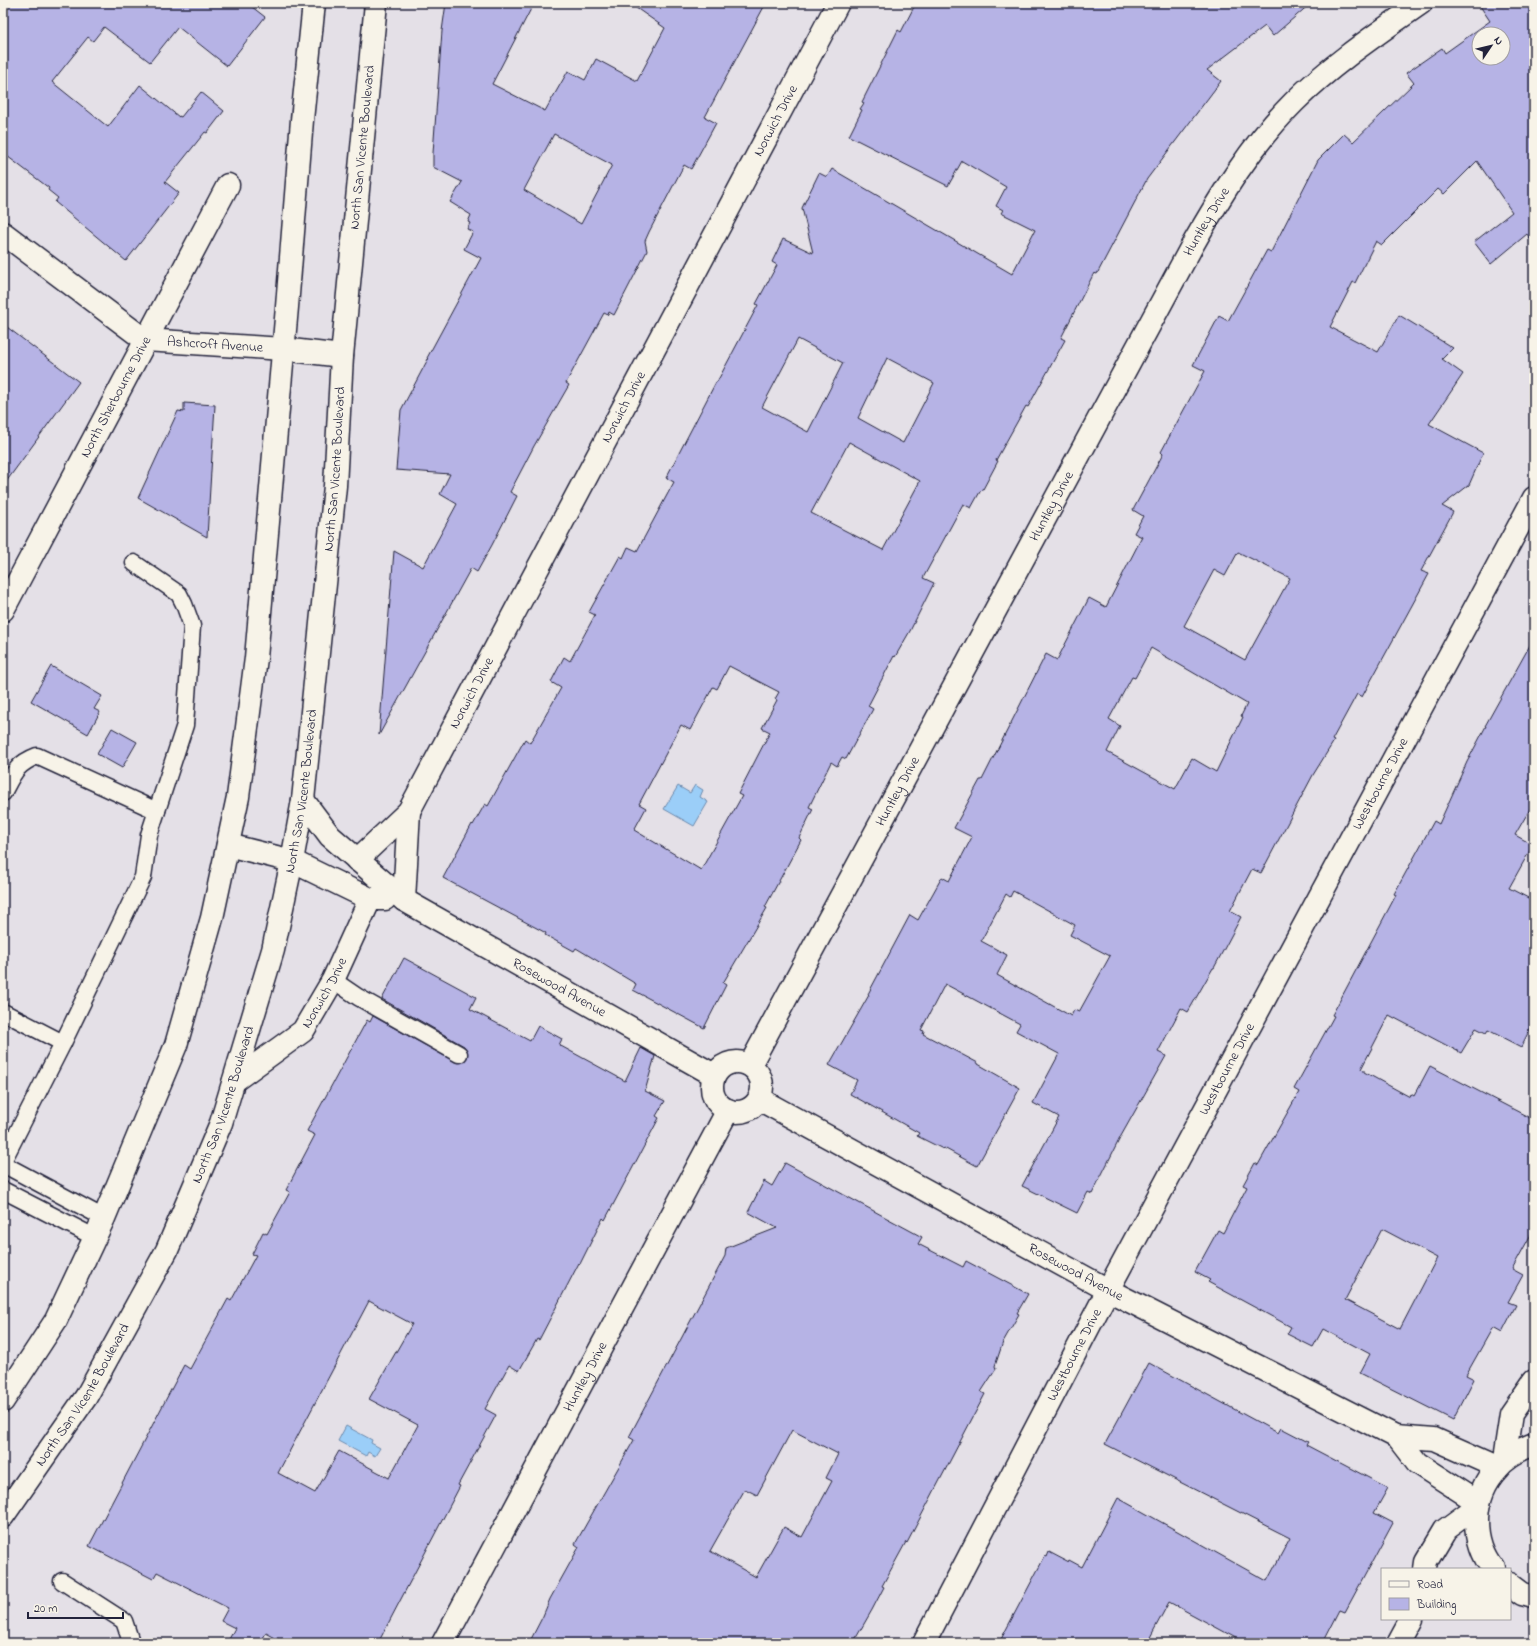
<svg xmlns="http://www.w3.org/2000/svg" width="1537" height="1646" font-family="'Indie Flower',sans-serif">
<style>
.water{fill:#9bcef8;stroke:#6b89ac}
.building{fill:#b6b3e5;stroke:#22223b;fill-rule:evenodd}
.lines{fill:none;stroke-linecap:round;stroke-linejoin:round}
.lane-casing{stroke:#22223b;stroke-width:19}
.street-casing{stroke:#22223b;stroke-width:25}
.secondary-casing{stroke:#22223b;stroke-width:25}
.lane{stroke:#f7f3e8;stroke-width:16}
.street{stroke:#f7f3e8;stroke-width:22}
.secondary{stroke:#f7f3e8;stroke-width:22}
.labels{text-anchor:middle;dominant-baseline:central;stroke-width:3.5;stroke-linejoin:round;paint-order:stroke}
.street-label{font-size:14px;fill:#22223b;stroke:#f7f3e8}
</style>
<rect width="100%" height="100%" fill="#e4e0e7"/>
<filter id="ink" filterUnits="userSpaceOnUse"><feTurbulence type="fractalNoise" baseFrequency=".025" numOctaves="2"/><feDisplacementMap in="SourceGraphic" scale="8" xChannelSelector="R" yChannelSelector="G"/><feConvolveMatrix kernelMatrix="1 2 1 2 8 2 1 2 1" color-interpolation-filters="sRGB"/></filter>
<g filter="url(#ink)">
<g class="water">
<path d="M695 785 703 790 700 797 708 802 694 826 664 809 678 786 690 793Z"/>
<path d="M346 1426 372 1440 371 1443 380 1448 375 1456 368 1452 366 1456 338 1441Z"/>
</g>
<g class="building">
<path d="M3 3H247L265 17 227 66 178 27 150 62 104 27 93 41 88 37 52 82 108 127 140 85 179 117V116L181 117 201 92 224 111 207 133 205 132 165 182 179 193 126 261 55 202 58 198 48 190 49 188 3 153Z"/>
<path d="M446 3H534L492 84 545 111 568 71 585 80 596 59 637 81 665 28 629 3H766L705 117 716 123 691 169 684 165 649 232 645 241 647 251 614 315 609 312 608 315 604 313 566 383 569 385 534 446 510 492 517 496 492 545 477 572 471 568 379 735 394 551 423 567 457 504 440 494 450 474 396 470 401 410 428 359 427 358 481 258 464 249 473 232 467 229 470 223 468 222 471 215 450 202 462 182 433 167V153L442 31ZM554 134 612 165 581 224 524 190Z"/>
<path d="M916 3H1311L1273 36 1265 26 1207 70 1221 81 1147 179 1097 274 1094 273 1061 338 1065 340 1028 407 1026 406 996 460 998 461 982 491 981 490 971 508 963 504 923 578 934 583 910 631 895 657 894 656 868 706 873 709 846 759 842 757 837 766 831 762 809 807 813 809 799 838 801 840 765 907 767 908 723 983 726 985 704 1028 633 990 636 984 576 948 574 951 545 935 546 933 443 878 472 824 473 825 485 804 488 806 525 739 530 743 561 688 551 682 564 657 570 661 595 615 589 612 620 556 623 558 628 547 637 551 674 482 666 478 716 382H717L758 305 756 304 777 265 772 262 783 239 813 253 802 208 819 173 827 177 832 169 1012 274 1035 230 1001 213 1003 210 996 206 1006 187 962 161 948 186 849 136 862 110 860 109 864 103 862 102 898 30 901 32ZM798 339 843 363 808 432 762 407ZM887 358 934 383 903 443 858 418ZM849 442 920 481 883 550 811 513ZM729 666 779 692 775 699 777 700 762 728 770 732 738 794 742 796 701 870 634 830 646 808 639 804 681 725 690 730 713 687 717 689Z"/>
<path d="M1478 3H1534V244L1527 234 1491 264 1474 242 1512 212 1477 161 1444 194 1438 189 1382 245 1376 241 1355 283 1353 282 1330 327 1378 352 1399 315 1453 348 1442 359 1463 374 1429 424 1483 453 1469 485 1442 506 1453 512 1421 571 1429 574 1362 697 1357 694 1332 740 1334 741 1313 775 1261 873 1252 869 1230 911 1241 917 1214 968H1213L1188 1012 1181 1008 1158 1052 1166 1056 1121 1136 1092 1194 1088 1192 1077 1213 1022 1186 1059 1117 1033 1103 1059 1054 1016 1031 1020 1024 945 984 921 1030 924 1031 923 1034 978 1063V1064L1020 1088 977 1166 944 1148 943 1149 917 1136 919 1133 850 1094 857 1080 829 1065 869 995 868 994 910 915 918 920 942 877 949 881 972 837 954 828 980 780H982L1046 654 1057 660 1089 598 1106 607 1142 537 1134 533 1143 516 1133 510 1163 454 1161 452 1205 371 1193 365 1219 316 1228 321 1267 250 1271 252 1318 160 1344 134 1353 142 1414 83 1406 73 1442 48 1445 53 1490 21ZM1479 34H1503V58H1479ZM1238 552 1290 578 1245 660 1184 626 1214 570 1225 576ZM1151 648 1247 704 1241 716 1243 717 1216 772 1192 758 1175 789 1107 752 1120 726 1109 719 1132 677 1135 678ZM1013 891 1075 925 1070 935 1110 956 1079 1012 1074 1010 1071 1016 997 975 1007 955 981 941 1006 894 1010 897Z"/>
<path d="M3 324 79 382 3 486Z"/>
<path d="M184 403 215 405 207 537 138 498 178 411 184 412Z"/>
<path d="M1534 638V802L1515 835 1533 845 1509 888 1534 901V1021L1521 1047 1488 1030 1486 1033 1476 1028 1461 1053 1389 1015 1361 1069 1364 1070V1072L1410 1097 1411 1094 1414 1096 1430 1066 1534 1120V1229L1512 1269 1523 1275 1508 1302 1516 1305 1502 1332 1493 1327 1466 1375 1474 1379 1453 1420 1360 1373 1370 1354 1323 1329 1313 1347 1287 1334 1291 1327 1208 1282 1210 1280 1195 1272 1218 1230 1223 1233 1247 1187 1243 1185 1255 1163 1258 1165 1299 1092 1294 1089 1334 1016 1332 1015 1339 1002 1396 895 1394 894 1434 821 1439 824 1467 762 1486 726H1485ZM1382 1229 1437 1258 1400 1329 1345 1300Z"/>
<path d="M51 666 102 696 94 709 100 712 88 734 31 701Z"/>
<path d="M112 728 137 742 122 768 97 754Z"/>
<path d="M404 958 476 997 470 1009 530 1041 538 1026 562 1039 559 1045 625 1081 641 1048 655 1056 645 1091 665 1101 656 1116 659 1118 605 1220 603 1218 580 1264 579 1263 539 1340 537 1339 519 1371 509 1365 485 1409 496 1415 458 1485 460 1486 378 1643H285L266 1633 260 1643H227L235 1628 221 1621 228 1608 157 1572 153 1579 89 1546 184 1365 190 1369 228 1299 231 1301 256 1255 252 1254 263 1232 267 1234 290 1192 286 1190 315 1135 307 1131 367 1020 370 1022 373 1016 455 1062H463L467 1058V1050L464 1046 382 999ZM369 1301 412 1324 369 1399 418 1425 389 1478 339 1451 315 1493 278 1473Z"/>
<path d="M785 1163 922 1237 918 1244 963 1267 966 1261 1028 1294 1017 1313 1019 1314 1003 1342 995 1366 996 1369 981 1392 985 1394 907 1543 906 1542 882 1586 884 1587 872 1610 853 1643H529L543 1616 550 1599 579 1547 575 1544 634 1440 629 1437 725 1256 726 1248 777 1228 748 1212 764 1181 772 1186ZM792 1430 838 1454 826 1478 832 1481 802 1537 784 1527 756 1577 710 1551 745 1489 757 1495Z"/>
<path d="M1149 1363 1278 1433 1281 1428 1308 1442 1306 1445 1388 1488 1374 1513 1393 1523 1345 1612 1340 1610 1323 1643H1245L1169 1602 1147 1643H999L1045 1556 1047 1557 1049 1552 1068 1562 1069 1560 1082 1567 1118 1498 1267 1581 1290 1538 1105 1444Z"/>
</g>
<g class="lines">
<g class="lane-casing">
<g id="lane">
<path d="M3 793C13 774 16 764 37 756L157 811"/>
<path d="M333 980 358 997 459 1054"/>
<path d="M3 1012 63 1043 3 1161"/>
<path d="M63 1043 143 877 149 835 185 725 192 626 184 604 179 594 134 563"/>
<path d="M3 1164 104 1218"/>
<path d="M3 1190 94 1237"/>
<path d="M62 1581 124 1621 131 1642 130 1643"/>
</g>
</g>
<g class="street-casing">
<g id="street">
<path id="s1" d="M3 233 145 340 283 349 342 356"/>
<path id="s2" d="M3 610 228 185"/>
<path id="s3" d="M303 800 330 836 404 900 714 1075"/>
<path d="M228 845 292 861 370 899H385"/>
<path id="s4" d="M357 860 409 811 838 3"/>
<path d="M404 900 409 811"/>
<circle cx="737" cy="1087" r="25"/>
<path id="s5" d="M750 1065 1192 246C1221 195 1252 144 1294 102 1332 64 1377 34 1421 3"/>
<path id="s6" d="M234 1081 303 1031 333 980 370 899"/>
<path id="s7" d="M759 1099 1108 1290 1395 1436 1434 1439 1497 1467"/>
<path d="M1397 1437 1417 1463 1479 1503"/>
<path d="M1504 1460 1511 1414 1534 1381"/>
<path d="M1425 1569 1426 1562 1445 1530 1478 1506"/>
<path d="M1493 1569C1470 1540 1472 1494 1498 1467 1507 1456 1521 1449 1534 1444"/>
<path d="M1510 1585 1522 1594 1534 1597"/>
<path id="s8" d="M443 1643 728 1110"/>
<path id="s9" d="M924 1643 1108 1290 1534 498"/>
<path d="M1398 1643 1411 1619"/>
</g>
</g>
<g class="secondary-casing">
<g id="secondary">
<path d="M3 1401 56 1320 104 1218 176 1045 212 918 238 797 256 658 287 307 302 120 314 3"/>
<path id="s10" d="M3 1516 86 1397 167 1250 221 1123 273 950 292 861 303 800 335 486 342 356 376 3"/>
</g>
</g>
<use href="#lane" class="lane"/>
<use href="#street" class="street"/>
<use href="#secondary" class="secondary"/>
</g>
</g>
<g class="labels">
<g class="street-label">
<text stroke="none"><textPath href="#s4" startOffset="853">Norwich Drive</textPath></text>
<text stroke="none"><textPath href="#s10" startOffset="1440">North San Vicente Boulevard</textPath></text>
<text stroke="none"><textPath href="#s5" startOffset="959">Huntley Drive</textPath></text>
<text stroke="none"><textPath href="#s1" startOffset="248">Ashcroft Avenue</textPath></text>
<text stroke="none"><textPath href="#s2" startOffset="241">North Sherbourne Drive</textPath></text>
<text stroke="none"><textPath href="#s4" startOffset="529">Norwich Drive</textPath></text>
<text stroke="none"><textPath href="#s10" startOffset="1117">North San Vicente Boulevard</textPath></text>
<text stroke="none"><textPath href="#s5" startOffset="635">Huntley Drive</textPath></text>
<text stroke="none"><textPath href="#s4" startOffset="205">Norwich Drive</textPath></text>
<text stroke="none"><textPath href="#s9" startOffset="973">Westbourne Drive</textPath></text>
<text stroke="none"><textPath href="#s10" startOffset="793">North San Vicente Boulevard</textPath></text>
<text stroke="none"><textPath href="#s5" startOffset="311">Huntley Drive</textPath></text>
<text stroke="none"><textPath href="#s3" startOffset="321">Rosewood Avenue</textPath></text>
<text stroke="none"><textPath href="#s6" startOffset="129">Norwich Drive</textPath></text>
<text stroke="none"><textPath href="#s9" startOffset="649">Westbourne Drive</textPath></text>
<text stroke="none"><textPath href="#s10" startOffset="469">North San Vicente Boulevard</textPath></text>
<text stroke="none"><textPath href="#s7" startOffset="361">Rosewood Avenue</textPath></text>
<text stroke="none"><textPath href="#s9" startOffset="325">Westbourne Drive</textPath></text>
<text stroke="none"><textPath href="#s8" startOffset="302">Huntley Drive</textPath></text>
<text stroke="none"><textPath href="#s10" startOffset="145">North San Vicente Boulevard</textPath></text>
</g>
</g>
<rect width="1537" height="1646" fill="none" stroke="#f7f3e8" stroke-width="16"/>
<rect x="8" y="8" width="1521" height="1630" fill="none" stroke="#22223b" stroke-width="1.5" filter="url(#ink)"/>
<rect x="1381" y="1568" width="130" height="52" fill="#f7f3e8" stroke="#a29fa3"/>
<rect x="1389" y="1581" width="20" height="6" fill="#f7f3e8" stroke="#a29fa3"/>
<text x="1417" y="1588" font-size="12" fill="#22223b">Road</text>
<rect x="1389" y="1598" width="20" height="12" fill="#b6b3e5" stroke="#a29fa3"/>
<text x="1417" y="1608" font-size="12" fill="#22223b">Building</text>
<g transform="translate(1491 46) rotate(55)"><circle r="19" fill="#f7f3e8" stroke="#a29fa3"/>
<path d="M0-3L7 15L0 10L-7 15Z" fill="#22223b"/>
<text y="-6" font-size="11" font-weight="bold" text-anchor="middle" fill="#22223b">N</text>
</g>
<path d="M28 1612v6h95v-6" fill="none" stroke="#22223b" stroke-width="2"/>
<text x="34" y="1612" font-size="12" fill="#22223b" stroke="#f7f3e8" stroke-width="3" paint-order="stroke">20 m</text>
</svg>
